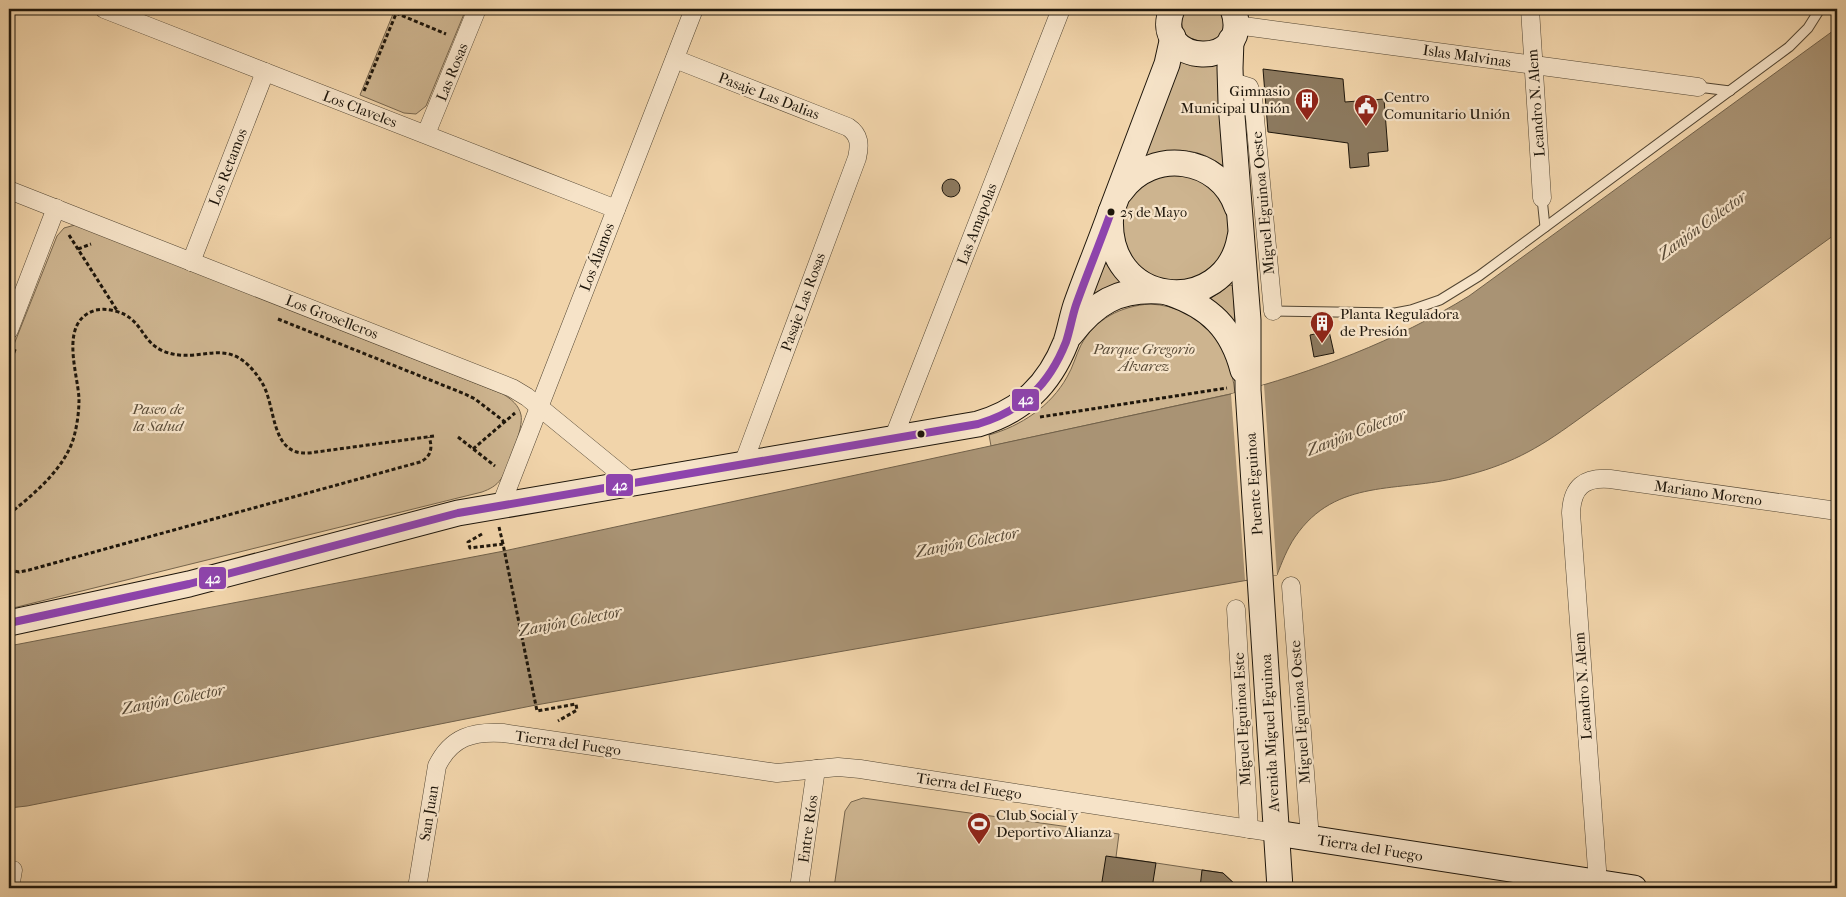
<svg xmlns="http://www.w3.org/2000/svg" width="1846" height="897" font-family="'IM FELL French Canon',serif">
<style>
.green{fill:#cdb48f;stroke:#76654d}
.water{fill:#a99374;stroke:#71614a}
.pier{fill:#f1d4aa}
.building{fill:#8c795e;stroke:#1e160b}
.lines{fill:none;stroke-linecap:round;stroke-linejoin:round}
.lane-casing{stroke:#534633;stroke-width:11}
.street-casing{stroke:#534633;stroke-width:19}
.secondary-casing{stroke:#1e160b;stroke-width:27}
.path{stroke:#1e160b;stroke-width:3;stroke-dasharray:4 2.5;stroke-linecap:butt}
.lane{stroke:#f6e3c8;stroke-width:9}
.street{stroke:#f6e3c8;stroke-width:18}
.secondary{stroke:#f6e3c8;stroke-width:25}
.bus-1-casing{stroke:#f6e3c8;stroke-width:11}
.bus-1{stroke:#8e44ad;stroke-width:8}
.bus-dot{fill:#1e160b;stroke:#f6e3c8;stroke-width:2}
.labels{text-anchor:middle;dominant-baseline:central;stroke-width:4.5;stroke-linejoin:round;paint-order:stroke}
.bus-label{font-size:14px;fill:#1e160b;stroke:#f6e3c8;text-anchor:start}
.street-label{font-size:15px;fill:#1e160b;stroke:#f6e3c8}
.poi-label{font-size:15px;fill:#1e160b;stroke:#f6e3c8;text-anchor:start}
.park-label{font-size:15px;font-style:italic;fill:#5b4d39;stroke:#f6e3c8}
.water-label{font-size:16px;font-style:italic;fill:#564835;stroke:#f6e3c8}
.line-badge{stroke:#f6e3c8;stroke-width:2}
.badge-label{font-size:14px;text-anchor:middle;font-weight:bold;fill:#fff}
</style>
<rect width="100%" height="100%" fill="#f1d4aa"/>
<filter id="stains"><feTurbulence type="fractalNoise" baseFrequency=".004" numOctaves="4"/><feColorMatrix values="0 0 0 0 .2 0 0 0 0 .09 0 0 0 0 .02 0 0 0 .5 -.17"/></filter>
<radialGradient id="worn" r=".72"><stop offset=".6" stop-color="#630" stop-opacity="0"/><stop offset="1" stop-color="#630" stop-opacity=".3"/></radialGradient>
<g class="green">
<path d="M395 9H466L426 106 416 114 404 113 360 95Z"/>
<path d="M1183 9H1222L1224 12 1223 34 1212 44 1184 37 1180 14Z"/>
<path d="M1179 61 1218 63 1224 167C1199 147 1171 146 1142 160Z"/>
<path d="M1182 173 1214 188 1231 218 1226 253 1194 281 1163 283 1128 258 1121 217 1130 195 1148 180Z"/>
<path d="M75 225 503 394C511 399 519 405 521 415 524 427 508 468 501 479 496 486 490 489 482 492L9 609V357L57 236 64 228Z"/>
<path d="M1105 262 1121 283 1090 296Z"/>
<path d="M1230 285 1233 286 1235 325 1210 299Z"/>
<path d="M1150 304C1202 307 1230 344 1235 393L991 446 989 435C1021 426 1051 406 1067 377 1073 367 1076 355 1081 345 1095 319 1121 306 1150 304Z"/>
<path d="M863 798 1119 834 1116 857 1223 873 1239 888H834L845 811 851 802Z"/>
</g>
<path class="water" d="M1837 28V233L1576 421C1536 450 1509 465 1460 477 1399 493 1336 477 1295 537 1287 549 1282 562 1277 575L536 705 27 806 9 808V646L504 551 1231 394C1314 372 1396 341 1469 296Z"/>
<path class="pier" d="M1264 385 1277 575 1245 580 1231 394Z"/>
<g class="building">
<path d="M1263 69 1343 79 1345 102 1384 99 1388 151 1368 153 1369 166 1350 168 1348 143 1268 132Z"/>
<circle cx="951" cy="188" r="9"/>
<path d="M1329 331 1334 353 1314 357 1310 335Z"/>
<path d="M1106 856 1156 863 1152 888H1101Z"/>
<path d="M1202 870 1223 873 1239 888H1200Z"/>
</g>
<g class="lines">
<g class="lane-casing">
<g id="lane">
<path d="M1698 87 1730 91"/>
<path d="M1542 198 1545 227"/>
<path d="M1273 311 1395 313 1411 310 1440 300 1479 276 1789 47 1808 28 1820 9"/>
</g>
</g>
<g class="street-casing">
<g id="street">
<path d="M104 9 616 209"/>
<path d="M1530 9 1542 198"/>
<path d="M1236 25 1698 87"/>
<path d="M675 59 848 127C860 135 860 145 857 158L743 464"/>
<path d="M1230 81 1249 87 1253 97 1273 311"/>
<path d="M426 134 477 9"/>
<path d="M9 190 512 388 527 397 632 483"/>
<path d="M191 262 265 72"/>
<path d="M9 330 56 208"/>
<path d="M893 439 1061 9"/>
<path d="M501 505 694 9"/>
<path d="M1291 586 1310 839"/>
<path d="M1236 609 1249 829"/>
<path d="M1598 883 1571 513C1572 487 1584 477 1610 479L1837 511"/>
<path d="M10 888 13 870"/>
<path d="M417 888 437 766C451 737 473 731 503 733L777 773 838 767 860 769 1276 833"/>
<path d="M799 888 816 769"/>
</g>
</g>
<g class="secondary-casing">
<g id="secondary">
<path d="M1172 9C1149 66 1255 72 1233 9"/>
<path d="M1173 37 1167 64 1111 212C1101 309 1226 320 1240 237"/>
<path d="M1231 40 1230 68 1231 103 1248 320V390L1280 888"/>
<path d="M1121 191C1152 147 1220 157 1237 207"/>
<path d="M1170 293C1210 307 1232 328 1243 370"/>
<path d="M1071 334C1095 303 1118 289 1158 291"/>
<path d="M9 623 189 584 458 513 978 424C1022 411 1049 385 1066 342 1070 330 1072 317 1076 305 1087 274 1100 243 1111 212"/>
<path d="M1276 833 1634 888"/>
</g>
</g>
<g class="path">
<path d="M396 13 446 34"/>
<path d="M364 91 398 9"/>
<path d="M69 235 118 312"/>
<path d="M78 249 91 244"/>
<path d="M278 319 465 394 475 399 505 422"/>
<path d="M9 365 16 347"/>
<path d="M1040 417 1227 388"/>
<path d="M458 437 495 466"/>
<path d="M473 449 515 413"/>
<path d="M9 514C33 495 63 470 73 440 77 427 79 412 79 399 78 373 58 321 96 310 102 309 108 309 115 311 143 318 140 341 163 351 202 367 228 330 261 381 277 405 269 456 309 453L434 436"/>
<path d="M499 527 503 544"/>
<path d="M482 534 468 542 470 548 503 544 537 711 576 704 577 710 558 721"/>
<path d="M9 570 19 572 29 570 420 462C431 457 433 448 429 437"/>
</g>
<use href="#lane" class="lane"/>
<use href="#street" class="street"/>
<use href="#secondary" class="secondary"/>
<g class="bus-1-casing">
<path id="bus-1" d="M9 623 189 584 458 513 978 424C1022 411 1049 385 1066 342 1070 330 1072 317 1076 305 1087 274 1100 243 1111 212"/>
</g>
<use href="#bus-1" class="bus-1"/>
</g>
<defs>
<g id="building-pin" transform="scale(1.25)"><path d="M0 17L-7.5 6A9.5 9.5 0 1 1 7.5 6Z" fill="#8f2418" stroke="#f6e3c8"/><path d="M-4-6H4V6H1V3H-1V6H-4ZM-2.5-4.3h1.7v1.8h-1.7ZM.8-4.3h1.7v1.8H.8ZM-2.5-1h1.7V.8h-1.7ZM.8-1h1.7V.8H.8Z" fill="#fff"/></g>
<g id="civic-pin" transform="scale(1.25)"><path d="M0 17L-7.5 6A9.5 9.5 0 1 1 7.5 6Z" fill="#8f2418" stroke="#f6e3c8"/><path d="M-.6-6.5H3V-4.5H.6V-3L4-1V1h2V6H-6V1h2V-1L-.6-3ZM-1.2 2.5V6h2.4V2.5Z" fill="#fff"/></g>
<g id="stadium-pin" transform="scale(1.25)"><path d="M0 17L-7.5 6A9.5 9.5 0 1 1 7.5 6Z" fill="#8f2418" stroke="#f6e3c8"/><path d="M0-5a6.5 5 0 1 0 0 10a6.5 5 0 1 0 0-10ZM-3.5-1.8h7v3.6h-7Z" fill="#fff"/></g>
</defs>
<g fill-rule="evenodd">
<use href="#building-pin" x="1307" y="100"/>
<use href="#civic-pin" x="1366" y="106"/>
<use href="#building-pin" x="1322" y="323"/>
<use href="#stadium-pin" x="979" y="824"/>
</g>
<g class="bus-dot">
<circle cx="1111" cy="212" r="4.5"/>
<circle cx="921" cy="434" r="4.5"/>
</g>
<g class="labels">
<g class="bus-label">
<text x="1120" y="212">25 de Mayo</text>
</g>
<g class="street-label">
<text transform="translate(1467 56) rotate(8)">Islas Malvinas</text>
<text transform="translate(452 72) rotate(-68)">Las Rosas</text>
<text transform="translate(769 96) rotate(21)">Pasaje Las Dalias</text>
<text transform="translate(1536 103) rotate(-94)">Leandro N. Alem</text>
<text transform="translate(360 109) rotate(21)">Los Claveles</text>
<text transform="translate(228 167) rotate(-69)">Los Retamos</text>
<text transform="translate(1263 203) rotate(-95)">Miguel Eguinoa Oeste</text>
<text transform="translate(977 224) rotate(-69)">Las Amapolas</text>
<text transform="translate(597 257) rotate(-69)">Los Álamos</text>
<text transform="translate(803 302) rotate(-70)">Pasaje Las Rosas</text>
<text transform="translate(332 317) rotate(21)">Los Groselleros</text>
<text transform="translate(1254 484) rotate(-94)">Puente Eguinoa</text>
<text transform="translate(1708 493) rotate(8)">Mariano Moreno</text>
<text transform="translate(1583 686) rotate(-94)">Leandro N. Alem</text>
<text transform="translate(1300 712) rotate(-94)">Miguel Eguinoa Oeste</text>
<text transform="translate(1242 719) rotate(-93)">Miguel Eguinoa Este</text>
<text transform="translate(1270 733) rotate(-93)">Avenida Miguel Eguinoa</text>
<text transform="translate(568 743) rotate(8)">Tierra del Fuego</text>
<text transform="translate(969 786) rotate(9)">Tierra del Fuego</text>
<text transform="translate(429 813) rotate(-81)">San Juan</text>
<text transform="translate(808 829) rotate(-82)">Entre Ríos</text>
<text transform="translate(1370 848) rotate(9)">Tierra del Fuego</text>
</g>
<g class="poi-label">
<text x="1290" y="91" text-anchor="end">Gimnasio<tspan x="1290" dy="17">Municipal Unión</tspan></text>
<text x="1384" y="97">Centro<tspan x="1384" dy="17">Comunitario Unión</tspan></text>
<text x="1340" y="314">Planta Reguladora<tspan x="1340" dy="17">de Presión</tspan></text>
<text x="996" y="815">Club Social y<tspan x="996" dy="17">Deportivo Alianza</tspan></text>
</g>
<g class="park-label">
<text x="1144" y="349">Parque Gregorio<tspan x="1144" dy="17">Álvarez</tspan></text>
<text x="158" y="409">Paseo de<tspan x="158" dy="17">la Salud</tspan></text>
</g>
<g class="water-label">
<text transform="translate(1702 225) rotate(-36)">Zanjón Colector</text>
<text transform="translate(1356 432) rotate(-21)">Zanjón Colector</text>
<text transform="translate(967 542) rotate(-11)">Zanjón Colector</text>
<text transform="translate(570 621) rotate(-11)">Zanjón Colector</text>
<text transform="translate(173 699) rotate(-11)">Zanjón Colector</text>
</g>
</g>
<g class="line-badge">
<rect x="1011" y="388" width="29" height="24" rx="5" fill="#8e44ad"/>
<rect x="605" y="473" width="29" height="24" rx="5" fill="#8e44ad"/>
<rect x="198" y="566" width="29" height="24" rx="5" fill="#8e44ad"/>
</g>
<g class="badge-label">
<text x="1026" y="404">42</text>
<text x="620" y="490">42</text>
<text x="213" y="583">42</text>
</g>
<rect width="1846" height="897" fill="none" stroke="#f1d4aa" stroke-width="30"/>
<rect x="10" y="10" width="1826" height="877" fill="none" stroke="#1e160b" stroke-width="2.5"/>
<rect x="15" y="15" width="1816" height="867" fill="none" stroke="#1e160b"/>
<rect width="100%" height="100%" filter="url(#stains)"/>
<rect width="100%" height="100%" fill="url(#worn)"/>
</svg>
